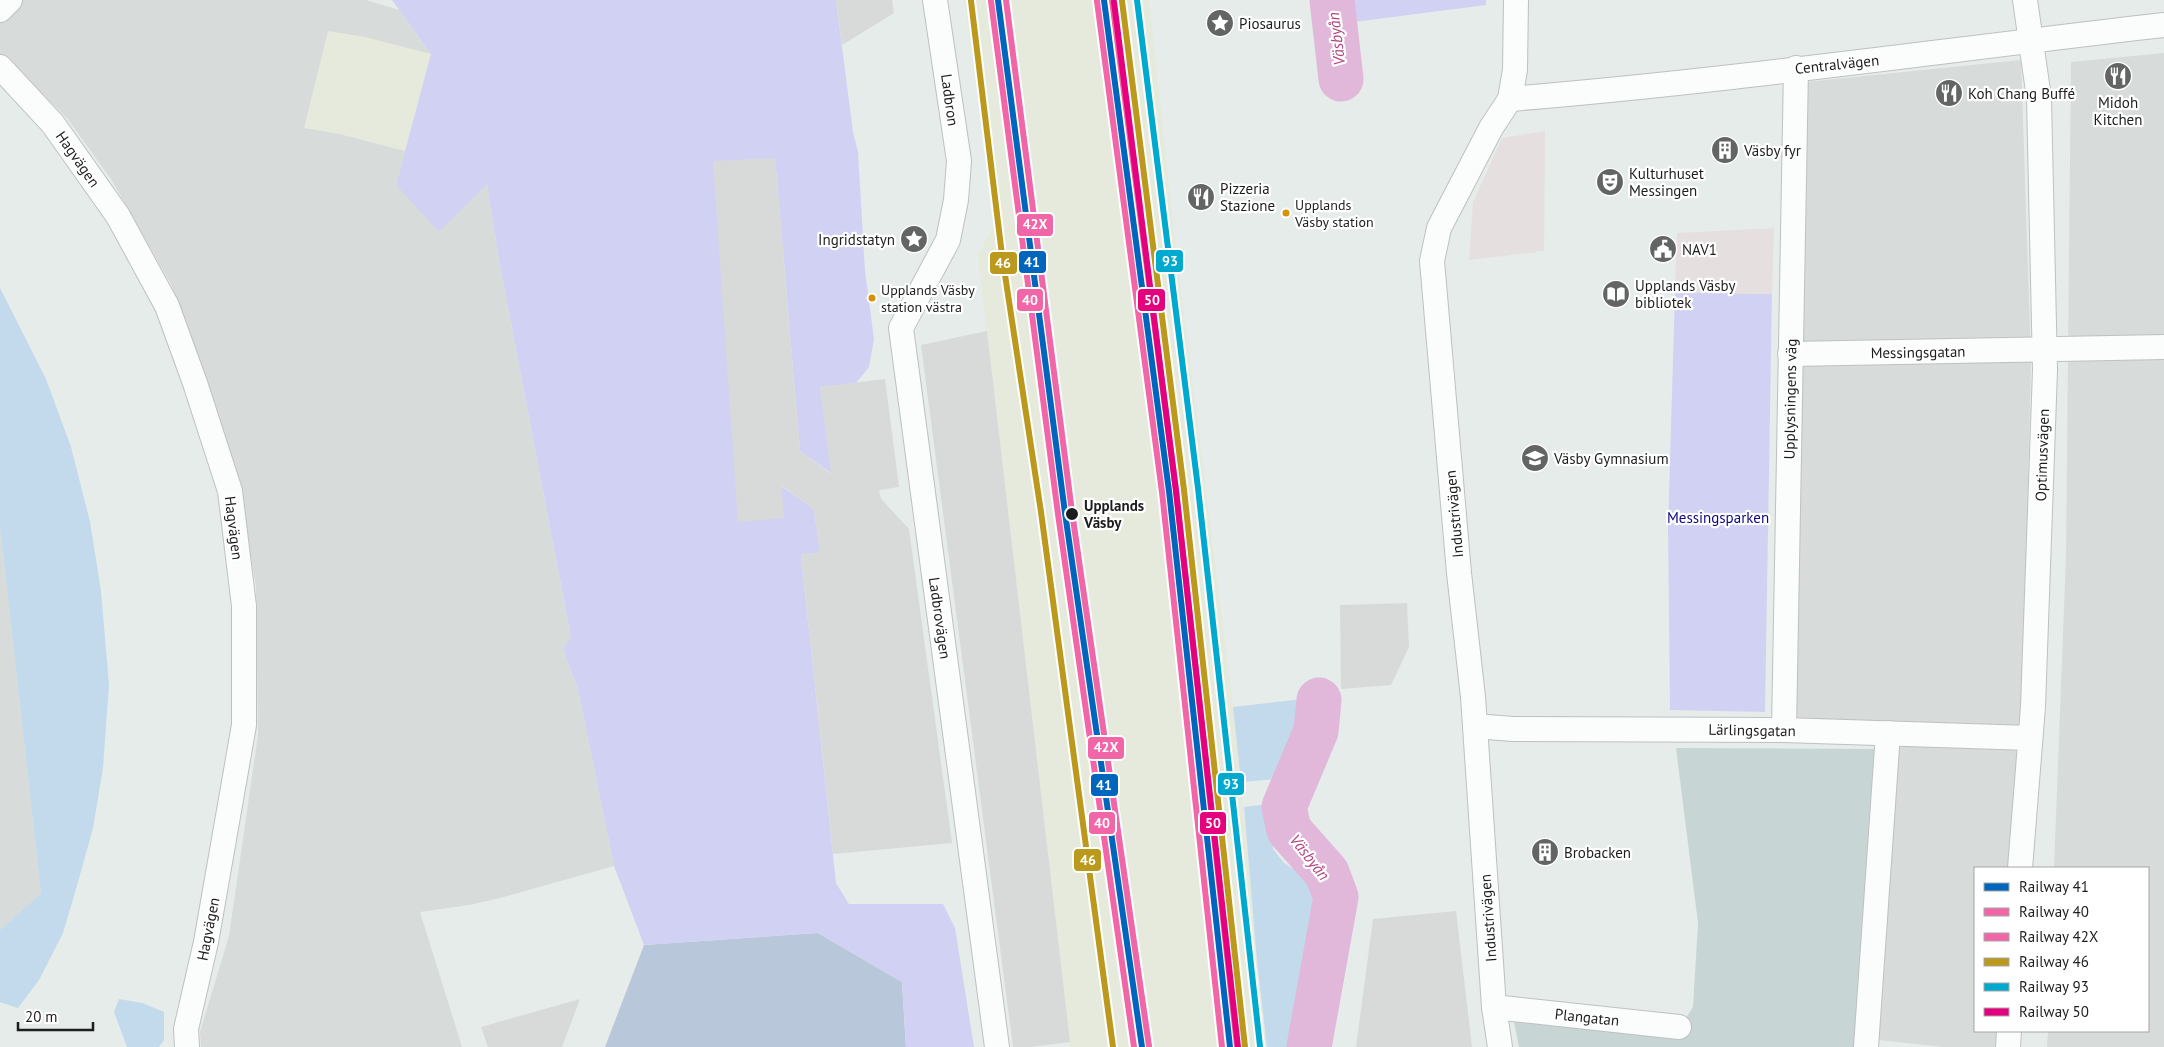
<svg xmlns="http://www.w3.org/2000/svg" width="2164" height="1047" font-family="'PT Sans',sans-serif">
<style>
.residential{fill:#d7dbd9}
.industrial{fill:#e5eadd}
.construction{fill:#c7d6d4}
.grass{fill:#c2daeb}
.forest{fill:#b9c7db}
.park{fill:#d1d2f3}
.parking{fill:#d8dad9}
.plaza{fill:#e5e0df}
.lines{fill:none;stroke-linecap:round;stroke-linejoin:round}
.river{stroke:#e1b7da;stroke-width:45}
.minor-casing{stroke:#bec1c0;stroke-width:26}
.minor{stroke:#fbfcfc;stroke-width:24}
.rail-1-casing{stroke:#fff;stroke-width:10}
.rail-2-casing{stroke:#fff;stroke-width:10}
.rail-3-casing{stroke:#fff;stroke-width:10}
.rail-4-casing{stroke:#fff;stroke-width:10}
.rail-5-casing{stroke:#fff;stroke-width:10}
.rail-6-casing{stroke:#fff;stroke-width:10}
.rail-1{stroke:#0065bd;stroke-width:6}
.rail-2{stroke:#f166a7;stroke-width:6}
.rail-3{stroke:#f166a7;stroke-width:6}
.rail-4{stroke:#bb991d;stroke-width:6}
.rail-5{stroke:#00a9ce;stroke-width:6}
.rail-6{stroke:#e5007d;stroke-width:6}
.bus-dot{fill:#d69104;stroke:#fff;stroke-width:2}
.stop-dot{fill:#1d1d1d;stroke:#fff;stroke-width:2}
.labels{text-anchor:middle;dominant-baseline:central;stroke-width:4.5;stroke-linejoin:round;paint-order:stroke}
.bus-label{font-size:14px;fill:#1d1d1d;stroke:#fff;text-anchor:start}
.poi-label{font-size:15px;fill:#1d1d1d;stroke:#fff;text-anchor:start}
.street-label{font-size:15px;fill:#1d1d1d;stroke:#fff}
.stop-label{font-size:15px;font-weight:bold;fill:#1d1d1d;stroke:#fff;text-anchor:start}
.park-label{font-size:15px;fill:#0c0681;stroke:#fff}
.water-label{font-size:16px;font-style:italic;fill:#b1457f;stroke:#fff}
.line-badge{stroke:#fff;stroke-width:2}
.badge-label{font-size:14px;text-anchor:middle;font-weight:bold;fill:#fff}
</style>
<rect width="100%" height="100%" fill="#e6ece9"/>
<g class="residential">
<path d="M0 0H366L399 10 431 54 396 185 487 183 499 260 571 639 563 649 578 689 614 866 500 898 469 905 420 912 462 1047H201L200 1032 229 936 258 735 256 587 242 505 210 393 171 284 111 179 67 118 0 54Z"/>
<path d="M2164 53V1047H2047L2048 1031H2148V868H2054L2066 556 2071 62Z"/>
<path d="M2021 60 2031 362 2022 725 2011 868H1975V1031H2000L1999 1047H1944L1879 1040 1899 746 1791 740 1806 82Z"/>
<path d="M0 527 41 893 0 930Z"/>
</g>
<g class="industrial">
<path d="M964 0H1149L1174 232 1233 707 1267 1047H1070L978 256 996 221Z"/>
<path d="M328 31 365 37 431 54 405 151 339 134 304 128Z"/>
</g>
<path class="construction" d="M1676 748 1879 749 1856 1047H1519L1514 1022 1674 1037 1693 1007 1698 923Z"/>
<g class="grass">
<path d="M0 288 46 379 71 447 90 522 101 591 109 685 103 768 93 828 76 889 63 933 39 980 18 1008 0 1002V930L41 893 0 527Z"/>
<path d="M1303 699 1280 779 1241 782 1233 707Z"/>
<path d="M1268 804 1273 849 1284 863 1298 872 1312 887 1319 904 1290 1031 1289 1047H1267L1257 960 1244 807Z"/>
<path d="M119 999 142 1003 164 1012V1040L159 1047H127L114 1012Z"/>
</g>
<path class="forest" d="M818 933 902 982 906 1047H605L644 945Z"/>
<g class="park">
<path d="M392 0H836L853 132 858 152 865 271 874 339 869 367 856 383 820 387 832 474 800 451 775 158 780 485 814 509 820 552 801 555 836 883 849 904H943L955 928 974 1047H906L902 982 818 933 644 945 614 866 578 689 563 649 571 638 499 260 487 184 439 232 396 185 431 54Z"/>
<path d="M1347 0H1486V5L1354 22Z"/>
<path d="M1675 292 1772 294 1765 712 1670 710 1668 528Z"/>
</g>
<g class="parking">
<path d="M836 0H892L894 13 842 45Z"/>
<path d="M775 158 800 451 831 474 820 387 885 379 899 487 879 490 881 499 909 529 952 843 833 854 801 555 820 552 814 509 781 485 784 518 738 522 713 161Z"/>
<path d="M987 331 1070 1042 1031 1047H1013L921 345Z"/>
<path d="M1407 603 1409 647 1391 685 1341 689 1340 605Z"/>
<path d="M1456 911 1472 1047H1356L1373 919Z"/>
<path d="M580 999 562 1047H488L481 1027Z"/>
</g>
<g class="plaza">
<path d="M1545 131 1544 251 1469 260 1473 202 1502 138Z"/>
<path d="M1774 228 1772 294 1675 292 1677 233Z"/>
</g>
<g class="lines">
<g class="river">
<path d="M1332 0 1341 79"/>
<path d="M1309 1047 1336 897 1327 873 1289 830 1284 807 1316 731 1319 700"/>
</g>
<g class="minor-casing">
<g id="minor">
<path d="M935 0 959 161 956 200 948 240 901 328 997 1047"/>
<path d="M0 10 10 0"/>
<path d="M0 67 53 124 118 216 167 306 195 383 230 491 244 606V725L206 942 186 1029 187 1047"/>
<path d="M1510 99C1729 81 1946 50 2164 25"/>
<path d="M1790 354 2164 347"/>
<path d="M1475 726 1513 729 1784 730 2030 738"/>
<path d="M1784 730 1796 68"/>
<path d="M2020 868 2033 707 2045 370 2039 98 2025 0"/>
<path d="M1494 1007 1679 1027"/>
<path d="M1500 1047 1494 1007 1473 697 1459 573 1432 261 1439 228 1491 128 1510 99 1515 70 1516 0"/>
<path d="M1866 1047 1888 733"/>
<path d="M2008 1047 2009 1031"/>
</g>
</g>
<use href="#minor" class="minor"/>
<g class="rail-1-casing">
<g id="rail-1">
<path d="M998 0 1065 513 1142 1047"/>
<path d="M1104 0 1169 491 1230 1047"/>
</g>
</g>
<g class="rail-2-casing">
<g id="rail-2">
<path d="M991 1 1058 514 1134 1047"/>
<path d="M1097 1 1162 492 1222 1047"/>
</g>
</g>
<g class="rail-3-casing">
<g id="rail-3">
<path d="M1006 0 1072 512 1149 1046"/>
<path d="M1112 0 1176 490 1237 1046"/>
</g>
</g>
<g class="rail-4-casing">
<g id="rail-4">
<path d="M971 1 1002 255 1041 512 1113 1047"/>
<path d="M1122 1 1184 490 1245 1047"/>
</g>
</g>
<g class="rail-5-casing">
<path id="rail-5" d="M1137 0 1198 488 1260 1046"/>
</g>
<g class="rail-6-casing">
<path id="rail-6" d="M1114 2 1176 491 1238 1047"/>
</g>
<use href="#rail-1" class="rail-1"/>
<use href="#rail-2" class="rail-2"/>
<use href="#rail-3" class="rail-3"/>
<use href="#rail-4" class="rail-4"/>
<use href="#rail-5" class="rail-5"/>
<use href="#rail-6" class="rail-6"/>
</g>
<defs>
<g id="sight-disc" transform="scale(1.4375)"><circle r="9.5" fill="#636564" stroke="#fff"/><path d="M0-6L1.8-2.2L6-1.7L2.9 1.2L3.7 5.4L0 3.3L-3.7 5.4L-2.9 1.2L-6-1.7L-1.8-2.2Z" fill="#fff"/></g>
<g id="restaurant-disc" transform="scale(1.4375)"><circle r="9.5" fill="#636564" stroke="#fff"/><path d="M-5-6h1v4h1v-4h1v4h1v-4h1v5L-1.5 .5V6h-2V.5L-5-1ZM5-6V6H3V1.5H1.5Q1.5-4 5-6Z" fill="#fff"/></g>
<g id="building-disc" transform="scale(1.4375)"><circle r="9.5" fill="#636564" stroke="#fff"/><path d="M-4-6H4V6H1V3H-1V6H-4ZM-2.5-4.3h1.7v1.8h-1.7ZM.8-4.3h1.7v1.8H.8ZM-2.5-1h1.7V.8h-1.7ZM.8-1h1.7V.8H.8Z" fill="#fff"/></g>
<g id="theatre-disc" transform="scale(1.4375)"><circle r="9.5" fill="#636564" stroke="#fff"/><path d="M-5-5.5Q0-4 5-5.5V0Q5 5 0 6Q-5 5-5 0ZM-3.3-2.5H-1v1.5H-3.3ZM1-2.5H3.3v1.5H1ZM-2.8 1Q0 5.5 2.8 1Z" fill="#fff"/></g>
<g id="civic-disc" transform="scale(1.4375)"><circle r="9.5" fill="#636564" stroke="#fff"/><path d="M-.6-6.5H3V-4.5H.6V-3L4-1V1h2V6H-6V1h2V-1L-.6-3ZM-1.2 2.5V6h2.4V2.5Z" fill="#fff"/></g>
<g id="library-disc" transform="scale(1.4375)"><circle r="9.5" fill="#636564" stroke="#fff"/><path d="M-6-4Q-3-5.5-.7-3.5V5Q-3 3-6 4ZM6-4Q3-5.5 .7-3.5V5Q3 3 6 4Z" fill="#fff"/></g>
<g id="school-disc" transform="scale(1.4375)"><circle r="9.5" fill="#636564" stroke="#fff"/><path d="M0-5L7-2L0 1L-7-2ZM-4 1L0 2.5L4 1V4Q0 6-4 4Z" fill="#fff"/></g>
</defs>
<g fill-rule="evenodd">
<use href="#sight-disc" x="1220" y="23"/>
<use href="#restaurant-disc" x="2118" y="76"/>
<use href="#restaurant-disc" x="1949" y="93"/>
<use href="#building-disc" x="1725" y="150"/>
<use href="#theatre-disc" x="1610" y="182"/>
<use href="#restaurant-disc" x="1201" y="197"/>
<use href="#sight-disc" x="914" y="239"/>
<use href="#civic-disc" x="1663" y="249"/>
<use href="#library-disc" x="1616" y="294"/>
<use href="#school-disc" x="1535" y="458"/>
<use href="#building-disc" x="1545" y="852"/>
</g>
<g class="bus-dot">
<circle cx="1286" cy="213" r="4.5"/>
<circle cx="872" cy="298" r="4.5"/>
</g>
<circle class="stop-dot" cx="1072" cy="514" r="7"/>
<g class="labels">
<g class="bus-label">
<text x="1295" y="205">Upplands<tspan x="1295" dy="17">Väsby station</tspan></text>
<text x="881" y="290">Upplands Väsby<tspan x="881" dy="17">station västra</tspan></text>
</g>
<g class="poi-label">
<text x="1239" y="23">Piosaurus</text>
<text x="1968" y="93">Koh Chang Buffé</text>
<text x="2118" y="102" text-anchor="middle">Midoh<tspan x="2118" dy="17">Kitchen</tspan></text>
<text x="1744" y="150">Väsby fyr</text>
<text x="1629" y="173">Kulturhuset<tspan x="1629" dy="17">Messingen</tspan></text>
<text x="1220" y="188">Pizzeria<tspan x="1220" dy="17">Stazione</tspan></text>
<text x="895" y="239" text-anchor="end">Ingridstatyn</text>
<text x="1682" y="249">NAV1</text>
<text x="1635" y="285">Upplands Väsby<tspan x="1635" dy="17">bibliotek</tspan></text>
<text x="1554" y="458">Väsby Gymnasium</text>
<text x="1564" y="852">Brobacken</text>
</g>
<g class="street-label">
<text transform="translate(1837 64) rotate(-6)">Centralvägen</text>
<text transform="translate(950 100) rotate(82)">Ladbron</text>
<text transform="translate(78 159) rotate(55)">Hagvägen</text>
<text transform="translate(1918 352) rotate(-1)">Messingsgatan</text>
<text transform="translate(1790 399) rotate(-89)">Upplysningens väg</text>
<text transform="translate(2042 455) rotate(-88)">Optimusvägen</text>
<text transform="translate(1454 514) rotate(-95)">Industrivägen</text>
<text transform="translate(234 528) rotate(83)">Hagvägen</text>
<text transform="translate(940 618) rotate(82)">Ladbrovägen</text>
<text transform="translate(1752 730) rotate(1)">Lärlingsgatan</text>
<text transform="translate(1488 918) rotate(-94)">Industrivägen</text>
<text transform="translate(208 929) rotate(-79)">Hagvägen</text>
<text transform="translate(1587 1017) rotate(6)">Plangatan</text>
</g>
<g class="stop-label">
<text x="1084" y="505">Upplands<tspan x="1084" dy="17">Väsby</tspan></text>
</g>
<g class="park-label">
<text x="1718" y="517">Messingsparken</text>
</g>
<g class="water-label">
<text transform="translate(1336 39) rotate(-97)">Väsbyån</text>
<text transform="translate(1310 857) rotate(52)">Väsbyån</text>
</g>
</g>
<g class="line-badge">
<rect x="1016" y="213" width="38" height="24" rx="5" fill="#f166a7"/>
<rect x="1155" y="249" width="29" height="24" rx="5" fill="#00a9ce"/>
<rect x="1018" y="250" width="29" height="24" rx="5" fill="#0065bd"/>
<rect x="989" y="251" width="29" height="24" rx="5" fill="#bb991d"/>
<rect x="1016" y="288" width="28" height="24" rx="5" fill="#f166a7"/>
<rect x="1137" y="288" width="29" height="24" rx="5" fill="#e5007d"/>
<rect x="1087" y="736" width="38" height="24" rx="5" fill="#f166a7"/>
<rect x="1217" y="772" width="28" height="24" rx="5" fill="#00a9ce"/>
<rect x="1090" y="773" width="29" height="24" rx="5" fill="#0065bd"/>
<rect x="1199" y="811" width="28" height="24" rx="5" fill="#e5007d"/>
<rect x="1088" y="811" width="28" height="24" rx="5" fill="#f166a7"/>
<rect x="1073" y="848" width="29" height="24" rx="5" fill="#bb991d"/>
</g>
<g class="badge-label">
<text x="1035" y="229">42X</text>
<text x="1170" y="266">93</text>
<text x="1032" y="267">41</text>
<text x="1003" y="268">46</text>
<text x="1030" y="305">40</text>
<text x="1152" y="305">50</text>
<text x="1106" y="752">42X</text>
<text x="1231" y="789">93</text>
<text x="1104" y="790">41</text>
<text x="1213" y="828">50</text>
<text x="1102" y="828">40</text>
<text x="1088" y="865">46</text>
</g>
<rect x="1974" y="867" width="175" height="165" fill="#ffffff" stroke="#a5a5a5"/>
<rect x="1984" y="883" width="25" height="8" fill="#0065bd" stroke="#a5a5a5"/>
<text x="2019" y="892" font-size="15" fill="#1d1d1d">Railway 41</text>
<rect x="1984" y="908" width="25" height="8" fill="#f166a7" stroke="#a5a5a5"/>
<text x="2019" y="917" font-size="15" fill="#1d1d1d">Railway 40</text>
<rect x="1984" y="933" width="25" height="8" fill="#f166a7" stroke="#a5a5a5"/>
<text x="2019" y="942" font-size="15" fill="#1d1d1d">Railway 42X</text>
<rect x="1984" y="958" width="25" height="8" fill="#bb991d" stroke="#a5a5a5"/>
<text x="2019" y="967" font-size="15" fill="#1d1d1d">Railway 46</text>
<rect x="1984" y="983" width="25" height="8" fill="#00a9ce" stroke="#a5a5a5"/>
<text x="2019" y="992" font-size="15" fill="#1d1d1d">Railway 93</text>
<rect x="1984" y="1008" width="25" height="8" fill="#e5007d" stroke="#a5a5a5"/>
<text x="2019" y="1017" font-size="15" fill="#1d1d1d">Railway 50</text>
<path d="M18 1022v8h75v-8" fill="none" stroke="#1d1d1d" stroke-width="2.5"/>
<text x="25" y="1022" font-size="15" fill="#1d1d1d" stroke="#ffffff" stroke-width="4" paint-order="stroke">20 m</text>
</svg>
